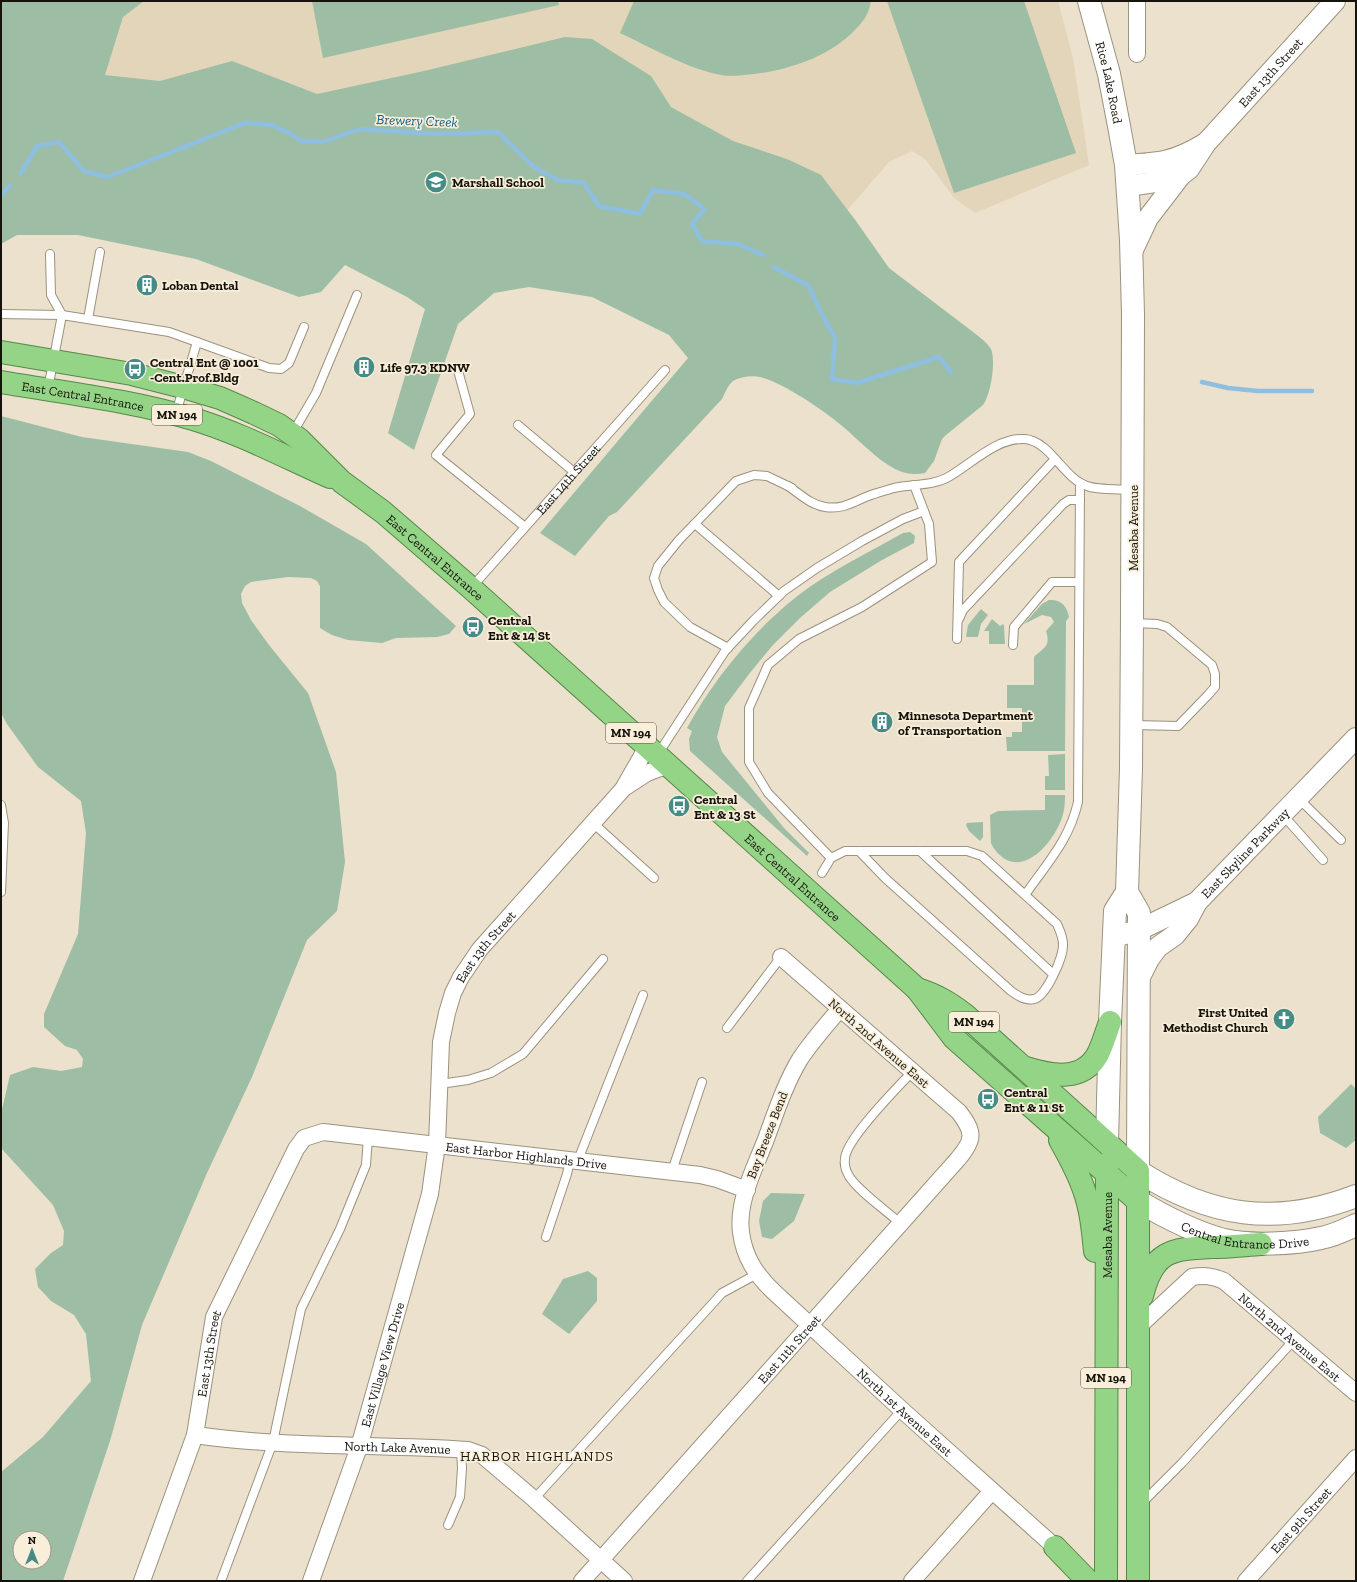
<svg xmlns="http://www.w3.org/2000/svg" width="1357" height="1582" font-family="'Zilla Slab',serif">
<style>
.built{fill:#e2d5b9}
.green{fill:#9dbea5;fill-rule:evenodd}
.lines{fill:none;stroke-linecap:round;stroke-linejoin:round}
.stream{stroke:#8ebee0;stroke-width:4.5}
.service-casing{stroke:#9b927f;stroke-width:10}
.minor-casing{stroke:#9b927f;stroke-width:18}
.tertiary-casing{stroke:#9b927f;stroke-width:22}
.secondary-casing{stroke:#9b927f;stroke-width:24}
.trunk-casing{stroke:#568948;stroke-width:24}
.service{stroke:#fff;stroke-width:8}
.minor{stroke:#fff;stroke-width:16}
.tertiary{stroke:#fff;stroke-width:20}
.secondary{stroke:#fff;stroke-width:22}
.trunk{stroke:#94d487;stroke-width:22}
.labels{text-anchor:middle;dominant-baseline:central;stroke-width:3.5;stroke-linejoin:round;paint-order:stroke}
.shield{fill:#f8eed9;stroke:#5a554a;stroke-width:1}
.shield-label{font-size:12px;font-weight:bold;fill:#16130c}
.street-label{font-size:13px;fill:#16130c;stroke:#f8eed9}
.poi-label{font-size:13px;font-weight:bold;fill:#16130c;stroke:#f8eed9;text-anchor:start}
.water-label{font-size:14px;font-style:italic;fill:#0d5d89;stroke:#f8eed9}
.neighbourhood-label{font-size:14px;letter-spacing:1px;fill:#16130c;stroke:#f8eed9}
</style>
<rect width="100%" height="100%" fill="#ebe1cc"/>
<path class="built" d="M1 1H1058L1073 58 1089 165 975 213 954 198 925 159 912 151 889 162 796 269 586 277 281 245Z"/>
<g class="green">
<path d="M1 1H144L123 17 105 75 160 81 232 61 317 94 424 71 565 37 592 39 651 76 671 107 733 141 787 159 821 175 856 221 889 268 977 335C982 339 988 344 991 349 996 361 991 394 983 405L946 435 942 439 934 461 925 473C914 475 905 474 895 469 876 459 858 439 841 425 823 410 782 382 760 377 752 375 740 377 733 381 728 385 725 393 722 399L617 512 609 516 575 556 540 533 688 358 669 335 592 297 529 287 494 293 458 324 414 450 388 433 425 309 407 297 345 265 321 292 299 297 196 259 78 235H17L1 244Z"/>
<path d="M312 1H558L559 5 323 58Z"/>
<path d="M634 1H871C870 7 868 13 865 18 840 53 795 69 754 74 743 75 731 77 721 75 688 69 650 47 620 33Z"/>
<path d="M887 1H1024L1076 153 954 193Z"/>
<path d="M1 416 82 437 188 452 211 461 300 506 366 544 456 626 449 634 437 637 396 638 382 643 348 640 332 635 320 628V586L317 581 311 578 288 577 251 582 245 586 241 594 242 603 251 620 269 645 308 693 336 772 345 862 337 911 307 940 252 1077 207 1173 142 1325 110 1441 63 1581H1V1472L43 1437 91 1381 86 1334 74 1315 51 1301 38 1287 35 1269 51 1253 63 1245 64 1231 53 1205 1 1148V1114L10 1075 33 1067 61 1071 82 1067 83 1059 77 1050 65 1046 44 1027V1014L78 934 86 833 81 801 38 767 7 724 1 713ZM20 1538H44V1562H20Z"/>
<path d="M910 532 915 536 914 543 882 560 830 592 800 618 772 646 749 674 725 706 717 737 722 752 784 828 809 853 807 856 690 751 689 739 692 731 687 728C715 676 762 620 811 586 840 566 873 550 903 533Z"/>
<path d="M1049 600C1061 599 1067 606 1069 617L1066 621 1065 751H1007L1006 737H1012V732H1022V708H1007V685H1034V657C1044 647 1051 647 1046 631L1054 622 1051 617 1042 615 1024 624 1042 604Z"/>
<path d="M981 609 988 615 981 624 978 637H966L968 625Z"/>
<path d="M992 619 1000 626 1003 624 1004 626 1005 644H989V631H984Z"/>
<path d="M1065 754V790H1045V776H1049L1048 755Z"/>
<path d="M1045 795H1065C1065 806 1064 815 1059 825 1051 843 1027 872 1005 859 999 855 994 850 991 843L990 815 998 811 1045 810Z"/>
<path d="M983 822V837L980 841 969 831 966 825 967 823Z"/>
<path d="M1351 1084 1356 1089V1140L1346 1148 1320 1133 1318 1117Z"/>
<path d="M771 1193 805 1194 794 1221 772 1239 762 1237 759 1221 763 1201Z"/>
<path d="M588 1271 597 1278V1301L569 1334 542 1314 563 1279Z"/>
</g>
<g class="lines">
<g class="stream">
<path d="M21 173 37 146 59 142 84 171 108 177 245 123 272 125 289 133 301 141 323 142 360 129 435 134 498 132 534 167 558 180 584 183 599 206 640 214 653 190 684 194 705 209 692 224 702 241 738 244 763 255"/>
<path d="M1 195 10 186"/>
<path d="M774 267 809 286 817 305 835 338 832 379 857 383 939 357 951 372"/>
<path d="M1202 382 1228 388 1258 391H1312"/>
</g>
<g class="service-casing">
<g id="service">
<path d="M1 314 62 315 51 295 50 254"/>
<path d="M88 319 100 252"/>
<path d="M197 342 269 368 281 369 289 363 304 327"/>
<path d="M457 367 470 414 436 455 525 527"/>
<path d="M48 389 62 315 169 332 197 342 176 413"/>
<path d="M518 425 574 472"/>
<path d="M292 434 316 393 357 295"/>
<path d="M788 486C800 494 811 505 825 507 844 510 854 501 871 495 879 492 887 490 894 488 913 484 934 486 950 476 972 463 998 437 1025 439 1050 441 1064 479 1087 486 1097 490 1120 489 1132 490"/>
<path d="M695 524 779 596"/>
<path id="s1" d="M471 588 665 370"/>
<path d="M959 619 963 610 1063 504 1069 500H1080"/>
<path d="M957 639 959 562 1055 459"/>
<path d="M1013 645 1014 627 1052 582H1079"/>
<path d="M728 648 690 627 664 602 658 590 654 578 658 566 679 540 736 481 754 475 767 476 792 488"/>
<path d="M1133 725 1178 726 1208 695 1215 687V674L1212 665 1167 627 1157 624 1133 623"/>
<path d="M658 754 725 651 754 620 784 591 817 568 862 541 903 519 924 511"/>
<path d="M1298 798 1341 840"/>
<path d="M1 805 4 823 1 892"/>
<path d="M1282 814 1323 860"/>
<path d="M593 823 654 878"/>
<path d="M920 851 1053 974"/>
<path d="M831 858 768 793 749 762V708L768 665 799 639 862 607 932 562 929 524 914 485"/>
<path d="M822 873 831 858 845 851H967L982 856 1057 924C1060 931 1063 937 1063 944 1064 956 1046 997 1034 999 1025 1001 1018 996 1011 991L885 878 859 851"/>
<path d="M1025 895C1047 863 1069 841 1078 802L1080 483"/>
<path d="M727 1028 781 957"/>
<path d="M440 1084 468 1080 491 1073 523 1054 603 959"/>
<path d="M578 1160 643 995"/>
<path d="M672 1171 702 1082"/>
<path d="M901 1224C887 1211 857 1190 849 1176 846 1171 844 1164 845 1158 847 1138 897 1088 912 1072"/>
<path d="M546 1237 567 1174 570 1159"/>
<path d="M534 1499 714 1302 722 1293 757 1274"/>
<path d="M1142 1503 1182 1463 1294 1340"/>
<path d="M448 1525 460 1497 462 1468 461 1450"/>
<path d="M221 1581 273 1442 301 1309 340 1229 366 1165 368 1137"/>
<path d="M747 1581 902 1410"/>
</g>
</g>
<g class="minor-casing">
<g id="minor">
<path d="M1137 1V54"/>
<path d="M627 786 647 773 668 765"/>
<path id="s2" d="M840 1009C826 1025 812 1041 800 1059 785 1084 776 1112 766 1139 755 1168 737 1201 741 1232 744 1257 756 1275 774 1292L902 1410 1055 1547"/>
<path id="s3" d="M1137 1328 1192 1277C1205 1275 1212 1276 1224 1281L1356 1393"/>
<path id="s4" d="M195 1435C286 1448 377 1444 468 1450L482 1455 534 1499 624 1581"/>
<path id="s5" d="M142 1581 195 1435 214 1317 296 1149 304 1138 323 1132 700 1175 717 1179 747 1190"/>
<path id="s6" d="M311 1581 359 1447 430 1194 437 1144 441 1042 447 1013 453 993 461 977 480 949 623 789 647 747"/>
<path id="s7" d="M582 1581 958 1159C975 1139 974 1132 959 1112L781 957"/>
<path d="M912 1581 992 1491"/>
<path id="s8" d="M1246 1581 1356 1458"/>
</g>
</g>
<g class="tertiary-casing">
<g id="tertiary">
<path d="M1126 165C1160 163 1174 162 1204 144"/>
<path id="s9" d="M1128 186 1162 181 1181 175 1189 169 1206 143 1335 1"/>
<path d="M1131 254 1148 218 1181 175"/>
<path id="s10" d="M1114 937 1139 930 1197 902 1356 738"/>
<path d="M1138 981 1149 959 1158 947 1175 935 1188 919 1197 902"/>
</g>
</g>
<g class="secondary-casing">
<g id="secondary">
<path id="s11" d="M1089 1 1109 74 1119 126 1126 165 1131 240 1133 314 1132 619 1131 768 1127 892 1139 913 1138 1171C1210 1217 1275 1227 1356 1196"/>
<path d="M1107 1142 1110 1022 1115 911 1127 892"/>
<path id="s12" d="M1138 1201C1165 1217 1193 1232 1224 1240 1250 1246 1295 1244 1321 1238 1333 1236 1345 1230 1356 1225"/>
</g>
</g>
<g class="trunk-casing">
<g id="trunk">
<path id="s13" d="M1 352 132 374 183 387 220 398 254 413 279 425 299 439 342 482 383 512 471 588 917 989 954 1038 1138 1201"/>
<path id="s14" d="M1 382C65 393 130 400 193 419 240 433 285 457 330 477"/>
<path d="M917 989C936 995 948 1002 964 1014L1138 1171V1581"/>
<path d="M1026 1068C1052 1076 1083 1082 1098 1054 1103 1044 1106 1033 1110 1022"/>
<path d="M1060 1140C1069 1156 1078 1172 1084 1190 1091 1209 1093 1231 1095 1251"/>
<path d="M1142 1296C1153 1251 1170 1249 1212 1247 1228 1247 1245 1245 1261 1244"/>
<path d="M1055 1547 1088 1581"/>
<path id="s15" d="M1106 1581 1107 1164"/>
</g>
</g>
<use href="#service" class="service"/>
<use href="#minor" class="minor"/>
<use href="#tertiary" class="tertiary"/>
<use href="#secondary" class="secondary"/>
<use href="#trunk" class="trunk"/>
</g>
<defs>
<g id="school-disc" transform="scale(1.15)"><circle r="9.5" fill="#458c87" stroke="#f8eed9"/><path d="M0-5L7-2L0 1L-7-2ZM-4 1L0 2.5L4 1V4Q0 6-4 4Z" fill="#fff"/></g>
<g id="building-disc" transform="scale(1.15)"><circle r="9.5" fill="#458c87" stroke="#f8eed9"/><path d="M-4-6H4V6H1V3H-1V6H-4ZM-2.5-4.3h1.7v1.8h-1.7ZM.8-4.3h1.7v1.8H.8ZM-2.5-1h1.7V.8h-1.7ZM.8-1h1.7V.8H.8Z" fill="#fff"/></g>
<g id="bus-disc" transform="scale(1.15)"><circle r="9.5" fill="#458c87" stroke="#f8eed9"/><path d="M-5-6H5V4H4V6H2V4H-2V6H-4V4H-5ZM-3.5-4V0h7V-4ZM-3.5 1.2v1.5H-2V1.2ZM2 1.2v1.5H3.5V1.2Z" fill="#fff"/></g>
<g id="church-disc" transform="scale(1.15)"><circle r="9.5" fill="#458c87" stroke="#f8eed9"/><path d="M-1.2-6h2.4v3.5h3.3v2.4h-3.3V6h-2.4V-.1h-3.3v-2.4h3.3Z" fill="#fff"/></g>
</defs>
<g fill-rule="evenodd">
<use href="#school-disc" x="436" y="182"/>
<use href="#building-disc" x="147" y="285"/>
<use href="#building-disc" x="364" y="367"/>
<use href="#bus-disc" x="135" y="369"/>
<use href="#bus-disc" x="473" y="627"/>
<use href="#building-disc" x="882" y="722"/>
<use href="#bus-disc" x="679" y="806"/>
<use href="#church-disc" x="1284" y="1019"/>
<use href="#bus-disc" x="988" y="1099"/>
</g>
<g class="labels">
<g class="shield">
<rect x="152" y="405" width="50" height="20" rx="3"/>
<rect x="606" y="723" width="50" height="20" rx="3"/>
<rect x="949" y="1012" width="50" height="20" rx="3"/>
<rect x="1081" y="1368" width="50" height="20" rx="3"/>
</g>
<g class="shield-label">
<text x="177" y="415">MN 194</text>
<text x="631" y="733">MN 194</text>
<text x="974" y="1022">MN 194</text>
<text x="1106" y="1378">MN 194</text>
</g>
<g class="street-label">
<text stroke="none"><textPath href="#s9" startOffset="191">East 13th Street</textPath></text>
<text stroke="none"><textPath href="#s11" startOffset="84">Rice Lake Road</textPath></text>
<text stroke="none"><textPath href="#s14" startOffset="83">East Central Entrance</textPath></text>
<text stroke="none"><textPath href="#s1" startOffset="146">East 14th Street</textPath></text>
<text transform="translate(1133 528) rotate(-90)">Mesaba Avenue</text>
<text stroke="none"><textPath href="#s13" startOffset="494">East Central Entrance</textPath></text>
<text stroke="none"><textPath href="#s10" startOffset="159">East Skyline Parkway</textPath></text>
<text stroke="none"><textPath href="#s13" startOffset="974">East Central Entrance</textPath></text>
<text stroke="none"><textPath href="#s6" startOffset="665">East 13th Street</textPath></text>
<text transform="translate(879 1043) rotate(41)">North 2nd Avenue East</text>
<text transform="translate(767 1135) rotate(-69)">Bay Breeze Bend</text>
<text stroke="none"><textPath href="#s5" startOffset="700">East Harbor Highlands Drive</textPath></text>
<text stroke="none"><textPath href="#s12" startOffset="115">Central Entrance Drive</textPath></text>
<text stroke="none"><textPath href="#s15" startOffset="346">Mesaba Avenue</textPath></text>
<text stroke="none"><textPath href="#s3" startOffset="194">North 2nd Avenue East</textPath></text>
<text stroke="none"><textPath href="#s7" startOffset="311">East 11th Street</textPath></text>
<text stroke="none"><textPath href="#s5" startOffset="238">East 13th Street</textPath></text>
<text stroke="none"><textPath href="#s6" startOffset="228">East Village View Drive</textPath></text>
<text stroke="none"><textPath href="#s2" startOffset="496">North 1st Avenue East</textPath></text>
<text stroke="none"><textPath href="#s4" startOffset="203">North Lake Avenue</textPath></text>
<text stroke="none"><textPath href="#s8" startOffset="82">East 9th Street</textPath></text>
</g>
<g class="poi-label">
<text x="452" y="182">Marshall School</text>
<text x="162" y="285">Loban Dental</text>
<text x="150" y="362">Central Ent @ 1001<tspan x="150" dy="15">-Cent.Prof.Bldg</tspan></text>
<text x="380" y="367">Life 97.3 KDNW</text>
<text x="488" y="620">Central<tspan x="488" dy="15">Ent &amp; 14 St</tspan></text>
<text x="898" y="715">Minnesota Department<tspan x="898" dy="15">of Transportation</tspan></text>
<text x="694" y="799">Central<tspan x="694" dy="15">Ent &amp; 13 St</tspan></text>
<text x="1268" y="1012" text-anchor="end">First United<tspan x="1268" dy="15">Methodist Church</tspan></text>
<text x="1004" y="1092">Central<tspan x="1004" dy="15">Ent &amp; 11 St</tspan></text>
</g>
<g class="water-label">
<text transform="translate(417 121) rotate(2)">Brewery Creek</text>
</g>
<g class="neighbourhood-label">
<text x="537" y="1456">HARBOR HIGHLANDS</text>
</g>
</g>
<rect width="1357" height="1582" fill="none" stroke="#16130c" stroke-width="4"/>
<g transform="translate(32 1550)"><circle r="19" fill="#f8eed9" stroke="#9e9687"/>
<path d="M0-3L7 15L0 10L-7 15Z" fill="#458c87"/>
<text y="-6" font-size="11" font-weight="bold" text-anchor="middle" fill="#16130c">N</text>
</g>
</svg>
